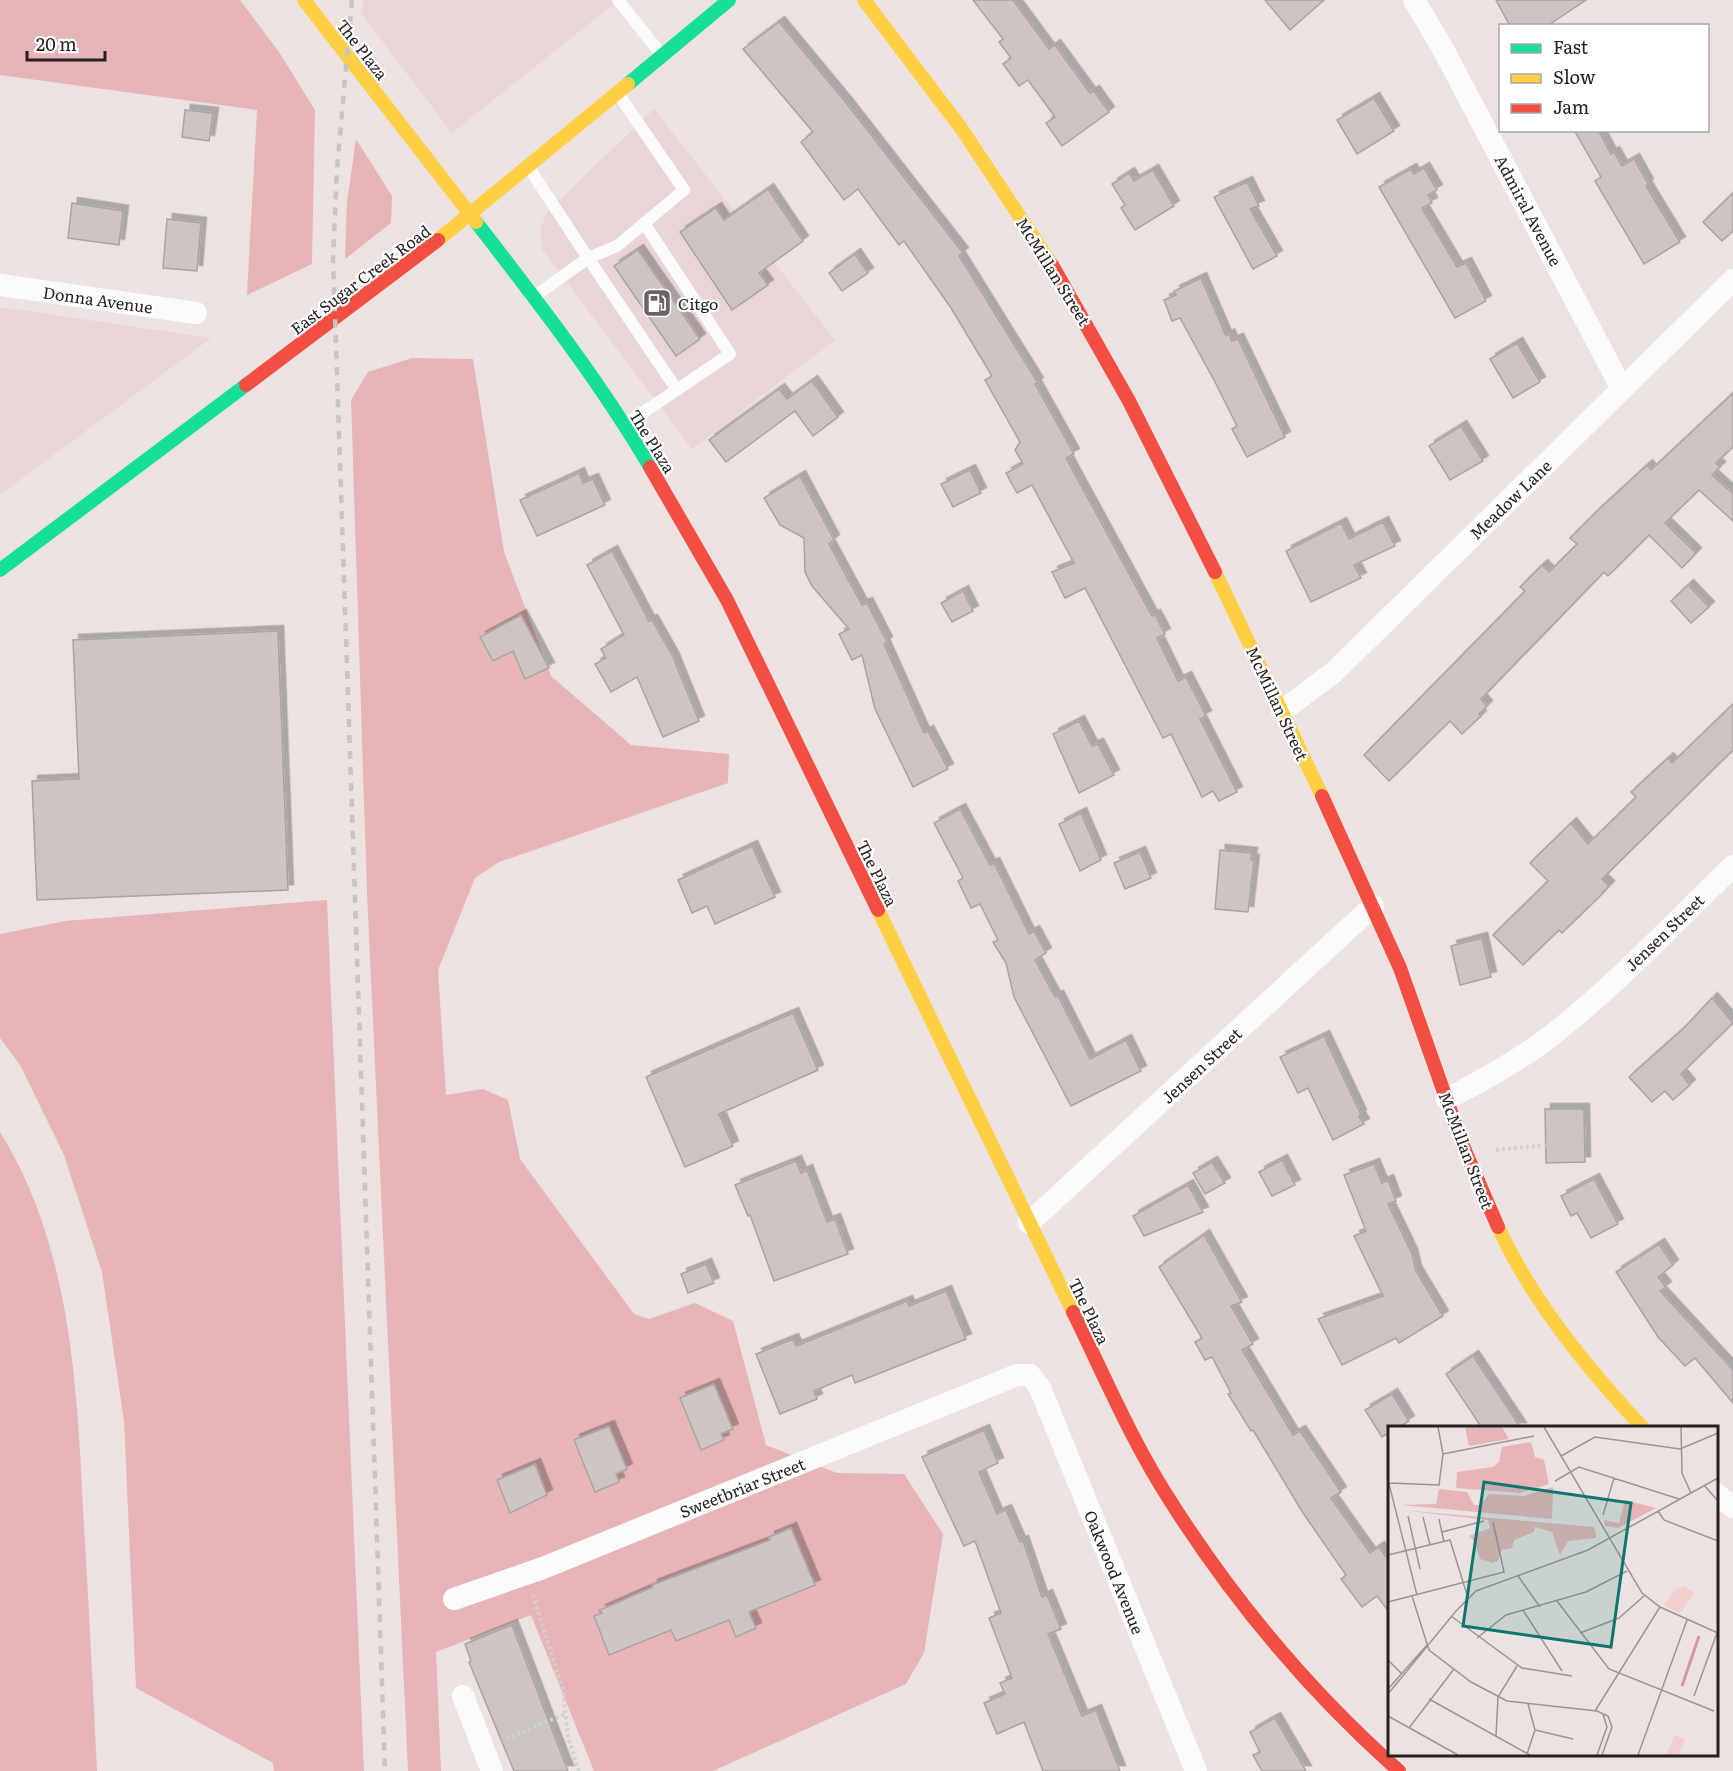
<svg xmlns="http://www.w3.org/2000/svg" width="1733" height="1771" font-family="Literata,serif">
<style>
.built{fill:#e9d5d5}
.forest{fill:#e7b5b8}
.building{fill:#cdc4c4;stroke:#aba3a3;stroke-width:1.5;filter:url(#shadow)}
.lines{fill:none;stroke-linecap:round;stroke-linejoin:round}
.path{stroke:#d3d0d0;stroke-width:4;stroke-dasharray:3 3;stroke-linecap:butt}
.lane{stroke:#fcfbfb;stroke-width:12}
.street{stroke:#fcfbfb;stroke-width:22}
.fast{stroke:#16e098;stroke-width:14}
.slow{stroke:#ffcf43;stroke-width:14}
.jam{stroke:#f24e42;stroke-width:14}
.rail{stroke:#c7c4c4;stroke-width:4.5;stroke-dasharray:8 8;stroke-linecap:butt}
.labels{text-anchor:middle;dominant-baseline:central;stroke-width:4.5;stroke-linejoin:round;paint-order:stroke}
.street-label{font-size:16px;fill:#272020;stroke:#fff}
.poi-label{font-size:16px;fill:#272020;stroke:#fff;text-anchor:start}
.inset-river{fill:none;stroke:#d4989c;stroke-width:3}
.inset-road{fill:none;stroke:#9d9494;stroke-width:1.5}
.view{fill:#0f766e;fill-opacity:0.15;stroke:#0f766e;stroke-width:3}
.inset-edge{fill:none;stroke:#272020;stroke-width:3}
</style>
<defs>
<filter id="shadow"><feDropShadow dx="5.5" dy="-5.5" stdDeviation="0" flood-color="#0004"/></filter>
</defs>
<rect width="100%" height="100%" fill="#ece2e2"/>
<g class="built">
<path d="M364 0H619L452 133 361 13Z"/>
<path d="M654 109 835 340 692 449 542 249 540 229 548 211Z"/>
<path d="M0 307 211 338 0 495Z"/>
</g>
<g class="forest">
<path d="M0 0H240L279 52 315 110 312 264 247 295 257 110 0 75Z"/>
<path d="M356 139 392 196 391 223 345 259 347 202Z"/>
<path d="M412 358 473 359 504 552 551 676 631 745 729 754 728 783 499 862 475 878 438 970 446 1095 483 1089 508 1100 520 1159 634 1314 649 1319 695 1303 733 1321 766 1445 837 1473 904 1474 943 1534 924 1653 906 1684 713 1771H594L531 1615 436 1652 441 1771H408L367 893 351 400 368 372Z"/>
<path d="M327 900 364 1771H274L273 1763 136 1688 124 1421 102 1272 64 1155 20 1065 0 1038V934L65 921Z"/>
<path d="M0 1132C73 1249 77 1392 84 1526 89 1608 93 1689 97 1771H0Z"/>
</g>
<g class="building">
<path d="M973 0H1013L1049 49 1055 45 1090 93 1094 91 1109 112 1062 146 1046 123 1055 117 1028 80 1019 86 1003 64 1011 58 999 42 1003 39Z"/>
<path d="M1265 0H1324L1290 30Z"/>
<path d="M1496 0H1586L1547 26H1510Z"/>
<path d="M779 22 847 104 963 253 959 256 1038 383 1035 384 1074 454 1066 458 1152 616 1155 615 1165 634 1157 638 1178 681 1186 677 1206 716 1200 719 1237 792 1219 801 1213 791 1202 797 1171 734 1163 738 1085 588 1065 598 1052 572 1074 563 1032 485 1017 493 1006 473 1023 464 1015 450 1020 442 985 380 992 376 951 308 904 241 899 245 858 189 844 200 801 142 813 132 743 49Z"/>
<path d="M1374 98 1394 131 1357 154 1337 120Z"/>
<path d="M185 110 213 113 209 141 182 137Z"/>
<path d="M1574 130H1598L1611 154 1614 152 1622 166 1634 159 1648 184 1646 186 1680 242 1644 264 1595 181 1601 177Z"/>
<path d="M1424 168 1437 190 1428 195 1432 203 1422 208 1457 267 1466 263 1486 301 1455 318 1379 187 1411 169 1414 174Z"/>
<path d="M1153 170 1174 206 1135 230 1121 208 1125 205 1112 184 1129 173 1134 181Z"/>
<path d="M1247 182 1259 206 1250 209 1277 256 1253 269 1214 197Z"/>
<path d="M768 189 803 241 759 273 768 285 732 310 680 232 716 208 724 220Z"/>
<path d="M1733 193V231L1722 241 1703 222Z"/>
<path d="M72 203 123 211 119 245 68 238Z"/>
<path d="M167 219 201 223 197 271 163 268Z"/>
<path d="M638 250 700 339 676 356 614 266Z"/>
<path d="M855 254 868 273 842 291 829 273Z"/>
<path d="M1201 278 1226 336 1229 334 1232 341 1238 339 1285 437 1247 457 1232 429 1237 426 1215 382 1180 318 1172 321 1164 300 1176 295 1174 291Z"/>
<path d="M1517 343 1540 382 1513 398 1490 359Z"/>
<path d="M812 381 838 417 813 436 795 411 726 462 709 440 779 389 787 399Z"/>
<path d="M1733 393V447L1716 463 1720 467 1712 475 1733 494V521L1699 490 1665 523 1696 553 1682 568 1649 535 1608 576 1604 572 1481 699 1487 706 1479 714 1481 716 1462 734 1450 721 1389 781 1364 755 1525 591 1520 587 1542 565 1549 572 1577 544 1570 538 1597 511 1647 465 1651 470Z"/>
<path d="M1461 426 1483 461 1450 480 1429 446Z"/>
<path d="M970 470 981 493 953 507 941 484Z"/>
<path d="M579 473 583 483 593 479 605 505 537 536 520 500Z"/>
<path d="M800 476 834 540 829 544 862 605 867 603 887 642 884 644 924 733 928 731 948 769 913 787 875 709 862 655 852 660 839 634 849 629 812 586 805 572 804 538 780 525 764 498Z"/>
<path d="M1383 522 1395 546 1354 565 1361 578 1311 602 1286 551 1341 523 1349 539Z"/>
<path d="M612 551 649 621 652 620 673 657 699 721 663 737 637 677 611 692 595 664 606 658 601 649 624 635 587 565Z"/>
<path d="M1688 585 1709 607 1691 623 1671 601Z"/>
<path d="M963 591 973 611 952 622 941 603Z"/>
<path d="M521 615 549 668 525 679 513 651 493 661 480 637Z"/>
<path d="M278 631 288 890 37 900 32 781 79 779 73 640Z"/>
<path d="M1733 704V750L1602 879 1609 886 1600 896 1562 933 1559 930 1523 965 1493 935 1548 881 1530 863 1571 823 1588 844 1636 797 1631 792 1668 758 1672 763Z"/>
<path d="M1079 721 1092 746 1098 744 1114 775 1079 793 1053 734Z"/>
<path d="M960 809 990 865 994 863 1001 877 1029 934 1034 931 1046 953 1035 960 1055 997 1058 996 1090 1059 1126 1040 1141 1071 1071 1106 1014 997 1006 963 993 942 998 940 980 904 971 908 958 881 963 878 934 823Z"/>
<path d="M1081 813 1101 860 1080 871 1059 824Z"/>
<path d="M752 846 775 897 715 924 707 906 692 913 678 880Z"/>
<path d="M1220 850 1252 853 1251 860H1254L1248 912 1215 909Z"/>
<path d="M1140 852 1151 878 1125 889 1114 863Z"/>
<path d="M1482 938 1491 977 1460 985 1451 946Z"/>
<path d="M1712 998 1733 1023 1681 1074 1690 1085 1673 1100 1665 1091 1652 1102 1629 1077 1684 1028Z"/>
<path d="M793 1013 818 1070 719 1114 733 1146 685 1167 646 1077Z"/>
<path d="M1324 1036 1361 1115 1359 1116 1364 1124 1333 1140 1308 1088 1298 1093 1280 1057Z"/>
<path d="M1545 1109H1584L1585 1162 1546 1163Z"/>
<path d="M1282 1160 1295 1185 1272 1196 1259 1172Z"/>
<path d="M796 1161 801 1173 807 1170 827 1222 835 1219 848 1254 774 1281 750 1215 748 1216 735 1185Z"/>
<path d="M1212 1162 1225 1183 1205 1194 1193 1173Z"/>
<path d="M1374 1164 1382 1183 1388 1180 1396 1201 1388 1204 1412 1254 1416 1271 1443 1316 1399 1343 1396 1338 1342 1365 1318 1319 1383 1296 1354 1236 1366 1231 1344 1175Z"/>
<path d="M1594 1179 1618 1224 1591 1238 1577 1213 1571 1216 1561 1196Z"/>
<path d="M1188 1185 1203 1212 1144 1236 1133 1216Z"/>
<path d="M1204 1235 1242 1302 1231 1306 1253 1344 1242 1350 1293 1435 1300 1431 1341 1492 1331 1498 1370 1553 1379 1547 1389 1561V1612L1377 1596 1362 1607 1341 1579 1346 1575 1303 1513 1253 1430 1251 1431 1228 1394 1231 1393 1212 1357 1205 1360 1195 1342 1202 1338 1159 1267Z"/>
<path d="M1659 1244 1673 1265 1658 1277 1666 1287 1660 1291 1733 1370V1403L1695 1358 1685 1366 1658 1337 1616 1272Z"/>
<path d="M706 1264 714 1283 688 1293 681 1274Z"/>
<path d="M946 1291 966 1339 855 1383 852 1375 814 1391 817 1399 780 1414 756 1354 793 1339 796 1346 907 1301 909 1306Z"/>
<path d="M1473 1356 1521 1428H1482L1446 1374Z"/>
<path d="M714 1384 733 1429 721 1434 724 1440 701 1450 680 1398Z"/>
<path d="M1392 1394 1409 1421 1398 1428H1389V1433L1382 1437 1365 1410Z"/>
<path d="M609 1426 627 1469 616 1474 619 1482 595 1492 574 1440Z"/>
<path d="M984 1430 998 1463 979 1472 997 1514 1006 1510 1020 1542 1023 1541 1042 1597 1047 1595 1061 1629 1048 1634 1082 1716 1096 1710 1120 1771H1043L1024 1722 997 1734 984 1703 1005 1694 1000 1683 1012 1678 989 1618 1001 1613 975 1541 964 1546 922 1457Z"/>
<path d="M535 1464 547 1495 510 1513 497 1480Z"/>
<path d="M791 1528 815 1585 749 1612 756 1628 736 1637 729 1620 676 1641 671 1630 609 1655 594 1616 602 1613 600 1610 653 1587 652 1585 770 1540 769 1537Z"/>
<path d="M512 1625 554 1735 568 1771H514L469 1662 471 1661 465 1644Z"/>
<path d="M1275 1718 1306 1771H1262L1253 1755 1260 1752 1250 1732Z"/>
</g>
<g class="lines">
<g class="path">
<path d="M1496 1150 1546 1145"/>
<path d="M533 1595 563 1690 568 1738 579 1771"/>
<path d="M506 1739 565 1714"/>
</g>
<g class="lane">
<path d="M618 0 661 54"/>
<path d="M529 168 588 258 617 246 684 190 619 95"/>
<path d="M535 296 588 258 677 390"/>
<path d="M626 424 730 354 644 223"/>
</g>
<g class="street">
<path d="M1414 0 1443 49 1622 389"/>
<path d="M0 285 196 313"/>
<path d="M1282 711 1334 672 1733 280"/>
<path d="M1447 1099C1483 1080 1520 1060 1552 1035 1617 984 1674 923 1733 866"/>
<path d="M1029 1223 1373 906"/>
<path d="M1716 1494 1733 1507"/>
<path d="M454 1599 543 1568 1017 1375H1030L1040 1388 1196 1771"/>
<path d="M463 1696 492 1771"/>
</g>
<g class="fast">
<path d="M628 84 729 0"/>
<path d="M476 222C537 301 599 380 650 467"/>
<path d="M0 570 246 385"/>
</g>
<g class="slow">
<path d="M304 0 476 222"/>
<path d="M864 0 961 128 1052 265"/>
<path d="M438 240 628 84"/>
<path d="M1215 572 1322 796"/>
<path d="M878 910 1073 1312"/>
<path d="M1498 1227C1533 1302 1586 1367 1643 1428"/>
</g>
<g class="jam">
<path d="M1052 265 1129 401 1215 572"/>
<path d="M246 385 438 240"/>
<path d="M650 467 727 600 878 910"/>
<path d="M1322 796 1400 968 1463 1146 1498 1227"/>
<path d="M1073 1312C1104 1375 1132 1442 1171 1502 1234 1601 1311 1693 1399 1771"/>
</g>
<path class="rail" d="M352 0 337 169 333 259 385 1771"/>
</g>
<defs>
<g id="fuel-square" transform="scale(1.5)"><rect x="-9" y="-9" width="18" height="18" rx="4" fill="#6c6464" stroke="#fff"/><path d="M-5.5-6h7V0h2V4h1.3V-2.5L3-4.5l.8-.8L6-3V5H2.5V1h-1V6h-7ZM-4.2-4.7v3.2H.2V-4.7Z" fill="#fff"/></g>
</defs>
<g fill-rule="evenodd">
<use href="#fuel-square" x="657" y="303"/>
</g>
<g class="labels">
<g class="street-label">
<text transform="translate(363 49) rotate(52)">The Plaza</text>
<text transform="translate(1529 210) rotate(62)">Admiral Avenue</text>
<text transform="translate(1054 271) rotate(58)">McMillan Street</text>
<text transform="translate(360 279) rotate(-37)">East Sugar Creek Road</text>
<text transform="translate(98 299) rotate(8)">Donna Avenue</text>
<text transform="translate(653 441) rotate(58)">The Plaza</text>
<text transform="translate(1510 499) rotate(-44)">Meadow Lane</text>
<text transform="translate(1278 703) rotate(65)">McMillan Street</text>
<text transform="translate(878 873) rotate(64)">The Plaza</text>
<text transform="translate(1664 932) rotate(-44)">Jensen Street</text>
<text transform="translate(1201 1065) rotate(-43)">Jensen Street</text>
<text transform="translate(1467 1150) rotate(69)">McMillan Street</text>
<text transform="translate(1090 1311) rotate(64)">The Plaza</text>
<text transform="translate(742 1487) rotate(-22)">Sweetbriar Street</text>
<text transform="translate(1115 1572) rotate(68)">Oakwood Avenue</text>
</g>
<g class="poi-label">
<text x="678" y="303">Citgo</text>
</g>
</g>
<g transform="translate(1388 1426)">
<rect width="330" height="330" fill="#ece2e2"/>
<path d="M296 160 306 167 294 185 291 187 276 179 287 163ZM287 309 297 314 290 329H278Z" fill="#f5cdcf"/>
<path d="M77 1H114L121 13 81 20ZM143 16 147 31 156 34 161 58 132 67 68 62 69 46 105 41 111 36 114 21ZM165 61 164 93 13 79 48 78 51 63 79 66 86 79H93L101 68 136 70ZM237 74 268 82 230 102 217 100 216 94 231 97ZM13 84 206 101 208 107V112L180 115 172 129 164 106 147 101 146 106 126 114 124 122 114 124 110 135 104 137 92 133 87 116 81 110 102 102 100 94Z" fill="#e7b5b8"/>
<path class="inset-river" d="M294 260 311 210"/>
<path class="inset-road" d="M156 1 254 167 272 181 330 207M293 1 294 47 303 67M55 28 146 10M173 30 207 11 292 23 330 7M0 54 29 169M167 55 191 41 291 73M1 57 51 59 55 28 50 1M316 59 330 75M270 85 276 94 330 115M215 89 226 52M20 90 32 143M35 91 42 119M51 93 56 116M54 106 96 95M0 129 62 114 80 172M130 150 152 181M24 170 41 224 83 256 119 275 209 285 220 290 224 301 214 329M169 175 221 243 326 285M0 176 116 146 105 96M135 184 174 245M63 190 134 242 184 250M192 207 231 192 256 170M89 212 118 189 198 166 239 145M0 234 13 247M0 263 39 219M0 268 68 185 88 165 200 124 330 52M306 270 329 207M41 273 142 329M207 285 272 181M0 290 70 329M21 302 66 243M147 304 185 313M108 310 110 271 129 240M139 328 147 304 140 278M209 329 219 301 215 288M250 329 299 194"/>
<path class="view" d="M96 56 243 77 223 221 75 200Z"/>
<rect width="330" height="330" class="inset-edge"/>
</g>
<rect x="1499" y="24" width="210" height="108" fill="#ffffff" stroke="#a9a6a6" stroke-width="1.5"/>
<rect x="1511" y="44" width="30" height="9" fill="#16e098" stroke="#a9a6a6" stroke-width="1.5"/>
<text x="1553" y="54" font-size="18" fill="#272020">Fast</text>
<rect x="1511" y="74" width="30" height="9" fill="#ffcf43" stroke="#a9a6a6" stroke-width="1.5"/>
<text x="1553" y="84" font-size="18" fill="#272020">Slow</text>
<rect x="1511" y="104" width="30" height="9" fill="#f24e42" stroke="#a9a6a6" stroke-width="1.5"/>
<text x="1553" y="114" font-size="18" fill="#272020">Jam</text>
<path d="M27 51v9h78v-9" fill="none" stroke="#272020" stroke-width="3"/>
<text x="36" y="51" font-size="18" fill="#272020" stroke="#ffffff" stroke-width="4.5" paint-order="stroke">20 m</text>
</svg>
